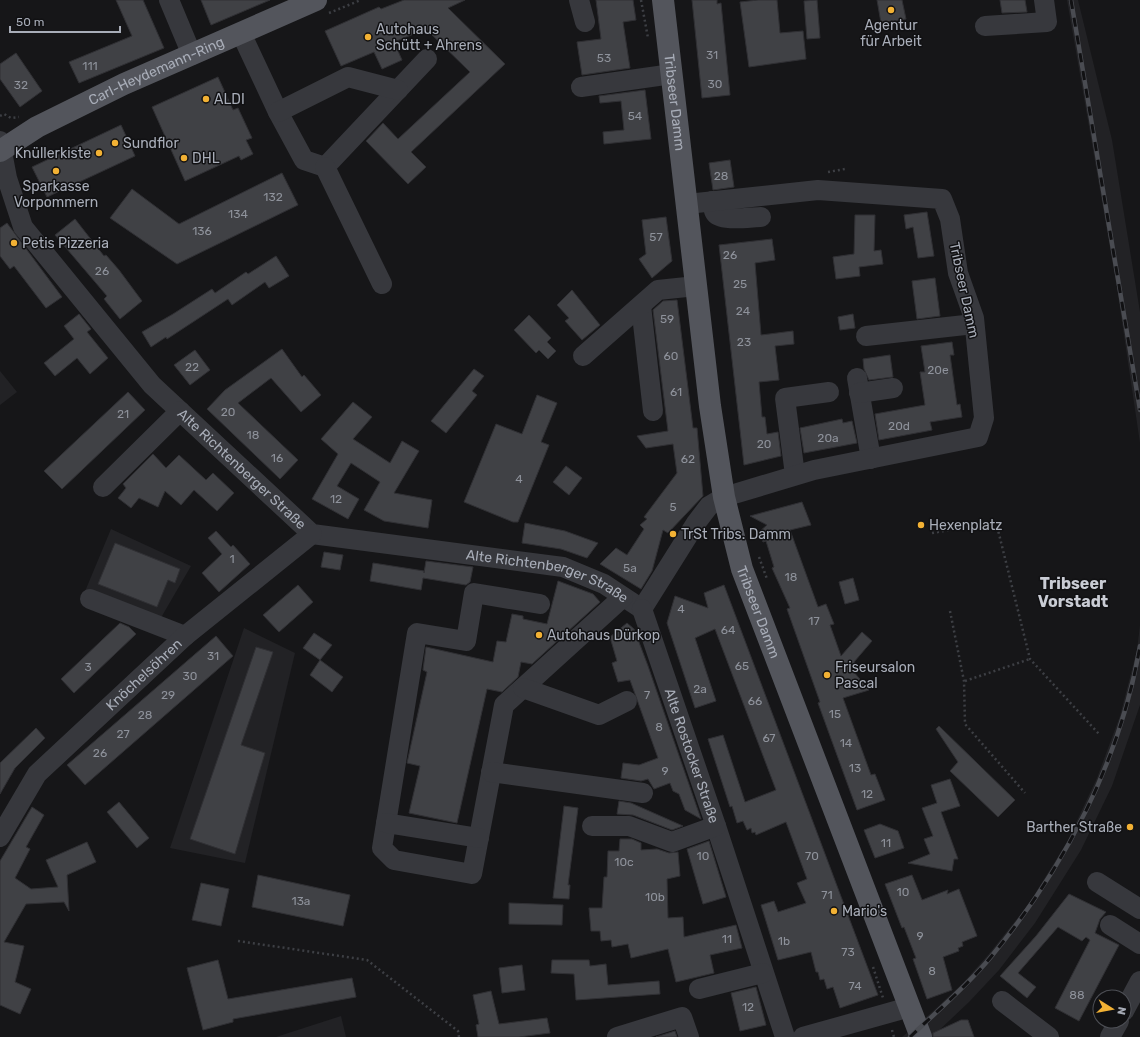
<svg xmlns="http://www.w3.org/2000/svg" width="1140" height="1037" font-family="Rubik,sans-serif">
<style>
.built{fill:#222225}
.building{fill:#404145;stroke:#303034}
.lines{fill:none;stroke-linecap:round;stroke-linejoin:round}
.path{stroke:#3d3f44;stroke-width:2.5;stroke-dasharray:2 3;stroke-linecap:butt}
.minor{stroke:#37383d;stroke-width:20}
.major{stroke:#53555c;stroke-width:22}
.rail-casing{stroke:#4a4c52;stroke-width:4.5}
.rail{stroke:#111113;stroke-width:3;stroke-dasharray:9;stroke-linecap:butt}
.poi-dot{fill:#f2b134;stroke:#111113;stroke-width:1.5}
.labels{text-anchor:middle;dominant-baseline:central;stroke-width:3;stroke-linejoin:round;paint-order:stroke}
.number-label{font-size:12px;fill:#8e929b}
.poi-label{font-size:14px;fill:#a8adb8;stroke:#111113;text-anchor:start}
.street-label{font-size:14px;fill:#a8adb8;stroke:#111113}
.quarter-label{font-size:16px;font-weight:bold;fill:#c9ccd4;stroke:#111113}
</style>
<rect width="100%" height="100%" fill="#161618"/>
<g class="built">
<path d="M1067 0H1078L1112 140 1140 312V443L1117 288Z"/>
<path d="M0 371 17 392 0 405Z"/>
<path d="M111 529 191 566 155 628 81 601Z"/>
<path d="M1140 625V705L1112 786 1081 850 1035 923 999 970 969 1002 932 1037H902L931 1013 963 983 988 955 1028 905 1067 842 1097 778 1120 716 1137 650Z"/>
<path d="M244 628 295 653 245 863 170 848Z"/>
<path d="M341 1016 346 1037H276Z"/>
</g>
<g class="building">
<path d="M116 0H143L164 48 79 83 69 62 132 36Z"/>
<path d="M201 0H270L211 25Z"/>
<path d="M404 0H465L448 8 505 64 411 152 426 167 408 184 366 141 383 123 398 139 470 72 426 29 394 42 402 60 382 69 374 52 341 66 325 31 379 7 381 9Z"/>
<path d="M596 0H633L636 20 623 22 630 68 582 75 577 42 601 39Z"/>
<path d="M692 0H717V4L721 3 730 95 702 98Z"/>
<path d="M758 0H777L780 33 803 31 806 59 749 67 740 2Z"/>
<path d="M817 0 820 38 807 39 804 1Z"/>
<path d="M877 0H902L906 19 881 23Z"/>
<path d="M1000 0H1025L1027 12 1002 13Z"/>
<path d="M16 53 42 91 20 107 0 79V64Z"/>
<path d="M218 77 233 110 238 108 252 138 246 140 253 154 241 160 239 156 185 181 152 107Z"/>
<path d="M645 90 651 139 604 144 603 132 624 130 621 101 600 103 599 96Z"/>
<path d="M121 125 135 156 47 197 32 167Z"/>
<path d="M730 160 734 187 713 190 709 163Z"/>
<path d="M282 173 298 205 177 264 110 218 132 189 179 224Z"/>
<path d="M927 212 934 256 918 258 913 227 906 229 904 215Z"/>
<path d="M855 215H875L874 251 881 250 883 264 859 267 860 276 836 279 833 257 854 254Z"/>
<path d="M666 217 672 261 652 278 639 259 646 254 642 220Z"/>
<path d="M75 219 104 256 106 255 119 270 142 301 120 319 104 299 107 296 55 235Z"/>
<path d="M7 223 62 297 46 308 14 266 10 269 0 256V228Z"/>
<path d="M772 239 775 260 755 263 761 335 793 331 794 344 775 346 779 380 759 382 762 417H765L767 434 778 432 781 456 744 465 719 245Z"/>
<path d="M276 256 289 276 269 288 265 282 232 305 228 299 167 339 166 337 151 347 142 332 173 314 212 289 215 293 246 272 248 274Z"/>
<path d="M935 278 940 316 917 319 912 281Z"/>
<path d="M572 290 600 325 582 340 565 321 569 318 557 305Z"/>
<path d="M677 300 693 428H697L703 496 668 533 663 530 652 571 641 589 600 564 616 548 627 555 644 529 640 525 647 519 644 517 677 473 673 444 646 448 637 436 668 431 653 310 663 301Z"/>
<path d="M79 314 91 329 87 332 108 358 90 374 77 358 55 376 44 363 74 339 64 326Z"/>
<path d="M853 314 855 328 840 330 838 317Z"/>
<path d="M529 315 551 338 547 342 556 351 548 359 539 350 536 353 514 330Z"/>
<path d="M952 342 954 355H950L957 405 960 404 962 417 930 422 932 430 927 431 879 440 875 414 925 405 920 372H925L921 346Z"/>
<path d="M282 349 302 377 304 375 321 395 301 412 271 378 238 403 298 460 280 479 207 409 225 390Z"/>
<path d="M195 350 210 370 190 385 174 365Z"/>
<path d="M890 355 893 377 869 380 864 369 863 359Z"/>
<path d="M474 369 484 376 472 391 477 395 446 433 431 421Z"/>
<path d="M128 392 145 410 62 489 44 471Z"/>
<path d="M537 395 557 403 541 442 549 445 518 522H513L464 502 496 424 522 434Z"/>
<path d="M353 402 372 417 353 439 390 463 402 441 419 451 394 493 432 500 428 528 384 521 364 510 380 482 351 463 337 486 359 499 348 519 312 499 338 454 321 439Z"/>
<path d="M842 419 843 423 852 421 857 443 804 453 800 428Z"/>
<path d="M153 454 166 468 179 455 206 480 213 473 234 493 217 511 194 490 181 505 165 491 158 507 139 498 131 508 118 498 126 488 123 484Z"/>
<path d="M566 466 582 478 569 495 553 482Z"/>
<path d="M802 502 811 525 790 530 818 607 826 604 834 624 830 625 841 656 862 632 872 641 854 662 858 665 853 671 869 690 843 698 871 775 875 774 885 800 857 810 818 703 820 702 787 609 790 608 772 568 774 567 766 541 763 542 759 532 767 525 750 516Z"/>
<path d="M525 523 565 531 598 543 587 558 561 549 522 543Z"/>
<path d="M216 531 231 547 233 545 250 564 219 592 202 573 222 554 208 538Z"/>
<path d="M115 543 180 569 175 583 168 580 157 607 98 584Z"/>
<path d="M324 552 343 555 340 570 321 567Z"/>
<path d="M426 561 473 567 470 582 466 585 423 578 421 590 370 581 373 563 424 571V573Z"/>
<path d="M853 578 859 600 845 604 839 582Z"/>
<path d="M558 581 593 594 600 602 532 664 521 662 518 677 502 692 487 689 457 823 409 813 420 766 407 763 427 672 423 670 426 647 493 662 497 641 506 642 512 614 523 616V619L547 624Z"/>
<path d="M298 585 313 602 279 632 263 615Z"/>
<path d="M724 585 878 995 840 1008 833 987 827 989 824 979 820 980 818 972H816L811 952 778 960 761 905 774 901 778 912 806 903 797 883 807 879 786 822 756 835 755 832 752 833 751 828 747 830 743 821 737 823 732 806 730 807 708 739 723 735 745 802 776 790 715 629 695 638 716 701 695 708 667 623 675 596 708 608 704 593Z"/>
<path d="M120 623 129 627 136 634 74 693 61 679Z"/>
<path d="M627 623 634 629 648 666 701 819 685 810 679 794 673 791 670 783 654 789 648 779 641 781 621 778 623 763 639 765 658 758 630 680 618 682 612 663 617 661 610 637Z"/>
<path d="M314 633 332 645 320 660 303 648Z"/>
<path d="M216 636 233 656 85 785 67 765Z"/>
<path d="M256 647 273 652 241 745 265 753 235 854 190 839Z"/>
<path d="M320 660 343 677 332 692 310 675Z"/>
<path d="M939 726 1015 800 998 817 950 771 958 762 936 729Z"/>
<path d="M36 728 45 738 15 768 0 794V763Z"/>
<path d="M950 779 960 806 941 812 958 859H954L952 871 908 863 930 854 924 839 933 836 922 808 937 803 931 785Z"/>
<path d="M619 801 631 803 683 826 672 830 633 815 617 814Z"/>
<path d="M119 802 149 838 137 848 107 812Z"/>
<path d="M564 806 578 808 568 885H570L569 899 553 898Z"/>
<path d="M32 807 44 815 26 847 30 849 15 878 31 889 58 887 46 860 87 842 96 862 67 875 69 911 64 902 26 904 4 942 24 946 15 982 31 989 20 1014 0 1005V861Z"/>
<path d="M880 824 898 831 904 848 875 858 864 830Z"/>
<path d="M620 839H632L641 843V850L657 849 669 853 678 852 680 876 667 879 668 918 683 917 684 937 736 925 742 948 710 955 714 973 676 982 668 949 631 958 628 944 612 947 611 940 601 941 600 931H591L589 908H602L604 877H607L608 851H619Z"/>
<path d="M709 841 726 897 703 904 687 849Z"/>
<path d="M258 875 350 895 343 926 252 907Z"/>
<path d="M912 875 922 900 948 890 947 894 959 889 977 936 962 942 963 946 958 948 959 951 943 957 952 990 927 999 913 959 916 958 904 927 902 928 885 884Z"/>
<path d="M201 883 229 889 221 926 192 920Z"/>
<path d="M1069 894 1106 912 1100 919 1095 933 1119 945 1079 1021 1055 1008 1090 940 1086 937 1082 941 1058 927 1018 973 1036 987 1027 998 1000 976 1036 936Z"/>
<path d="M509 903 563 905 562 925 509 924Z"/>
<path d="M218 960 228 999 352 978 356 997 233 1019V1022L203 1030 187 968Z"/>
<path d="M552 960H589L590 966 606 964 608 985 659 981 660 994 576 1000 574 974 551 973Z"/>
<path d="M522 965 525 990 502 993 499 968Z"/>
<path d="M756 987 766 1025 740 1031 731 993Z"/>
<path d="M491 991 499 1024 547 1018 550 1033 519 1037H478L476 1025 479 1024 473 995Z"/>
<path d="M961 1020H968L974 1037H933V1033Z"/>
<path d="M675 1031 677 1037H656Z"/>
</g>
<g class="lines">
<g class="path">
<path d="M641 0 648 38"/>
<path d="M329 13 361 0"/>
<path d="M0 116 4 114 11 118 19 117"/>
<path d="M828 172 845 169"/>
<path d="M932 533 996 522 1030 659 1099 734"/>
<path d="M759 557 767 579"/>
<path d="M950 611 964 681 965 724 1025 793"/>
<path d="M965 681 1030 659"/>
<path d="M238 941 367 960 458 1031 459 1037"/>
<path d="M873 967 883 998"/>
<path d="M892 1030 894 1037"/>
</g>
<g class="minor">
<path d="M169 0 192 55"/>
<path d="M579 0 585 22"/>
<path d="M985 26 1047 22 1044 0"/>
<path d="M241 33 278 112 304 160 325 167 427 59"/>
<path d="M581 87 672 74"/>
<path d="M278 112 348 77 398 90"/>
<path id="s1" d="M0 141 7 178 23 227 152 385 312 534 563 567 604 584 642 609"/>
<path d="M325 167 382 284"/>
<path d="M712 201C713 205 713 210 715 213 720 222 752 217 761 217"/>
<path d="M641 306 653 411"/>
<path d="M866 336 974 324"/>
<path d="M583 356 658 290 696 286"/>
<path d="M857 378 871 459"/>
<path d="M859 393 893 388"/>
<path d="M795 475 785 398 829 392"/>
<path d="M103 487 180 411"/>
<path d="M90 599 185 636"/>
<path d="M540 604 474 593 466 641 417 633 382 848 394 860 472 874 504 705 623 597"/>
<path d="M642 609 696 523 709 506 724 497 814 470 978 437 984 418 974 318 958 273 950 219 942 199 818 190 687 204"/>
<path id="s2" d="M642 609 716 826 785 1037"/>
<path d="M523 688 599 715 627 701"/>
<path d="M491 772 643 793"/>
<path d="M386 823 479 838"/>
<path d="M592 826H629L672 842 716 826"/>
<path id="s3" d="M0 837 37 774 185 636 312 534"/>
<path d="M1097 882 1140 909"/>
<path d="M1110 925 1140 944"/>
<path d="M699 989 763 973"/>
<path d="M1002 1001 1049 1037"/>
<path d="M1124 1011 1140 981"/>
<path d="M617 1037 682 1017 689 1037"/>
<path d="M803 1037 899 1010"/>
<path d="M1110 1037 1119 1021"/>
</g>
<g class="major">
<path id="s4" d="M663 0 710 406 724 497 742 569 921 1037"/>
<path id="s5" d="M0 151 37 127 124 84 316 0"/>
</g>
<g class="rail-casing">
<g id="rail">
<path d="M1071 0 1140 410"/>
<path d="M910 1037C937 1011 966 987 990 958 1064 869 1120 762 1140 646"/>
</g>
</g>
<use href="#rail" class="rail"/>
</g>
<g class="poi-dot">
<circle cx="891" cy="10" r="4"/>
<circle cx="368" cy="37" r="4"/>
<circle cx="206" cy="99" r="4"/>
<circle cx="115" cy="143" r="4"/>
<circle cx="99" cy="153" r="4"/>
<circle cx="184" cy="158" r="4"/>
<circle cx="56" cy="171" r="4"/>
<circle cx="14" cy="243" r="4"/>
<circle cx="921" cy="525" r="4"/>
<circle cx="673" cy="534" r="4"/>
<circle cx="539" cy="635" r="4"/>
<circle cx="827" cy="675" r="4"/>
<circle cx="1130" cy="827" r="4"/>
<circle cx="834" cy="911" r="4"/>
</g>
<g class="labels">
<g class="number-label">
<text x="712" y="55">31</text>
<text x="604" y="58">53</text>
<text x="90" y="66">111</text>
<text x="715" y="84">30</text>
<text x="21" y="85">32</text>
<text x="635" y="116">54</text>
<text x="721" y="176">28</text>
<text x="273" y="197">132</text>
<text x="238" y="214">134</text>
<text x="202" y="231">136</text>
<text x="656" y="237">57</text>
<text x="730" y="255">26</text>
<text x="102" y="271">26</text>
<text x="740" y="284">25</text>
<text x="743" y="311">24</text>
<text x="667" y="319">59</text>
<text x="744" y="342">23</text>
<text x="671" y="356">60</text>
<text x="192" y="367">22</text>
<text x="938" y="370">20e</text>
<text x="676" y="392">61</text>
<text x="228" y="412">20</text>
<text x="123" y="414">21</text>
<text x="899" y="426">20d</text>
<text x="253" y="435">18</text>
<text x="828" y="438">20a</text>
<text x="764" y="444">20</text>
<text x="277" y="458">16</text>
<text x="688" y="459">62</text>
<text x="519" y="479">4</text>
<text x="336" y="499">12</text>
<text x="673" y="507">5</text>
<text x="232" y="559">1</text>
<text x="630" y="568">5a</text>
<text x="791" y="577">18</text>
<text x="681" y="609">4</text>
<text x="814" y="621">17</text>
<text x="728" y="630">64</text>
<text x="213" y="656">31</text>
<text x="742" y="666">65</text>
<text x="88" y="667">3</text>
<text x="190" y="676">30</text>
<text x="700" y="689">2a</text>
<text x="168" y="695">29</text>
<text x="647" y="695">7</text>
<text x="755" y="701">66</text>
<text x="835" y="714">15</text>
<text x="145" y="715">28</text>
<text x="659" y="727">8</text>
<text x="123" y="734">27</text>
<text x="769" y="738">67</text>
<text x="846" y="743">14</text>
<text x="100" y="753">26</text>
<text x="855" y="768">13</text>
<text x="665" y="771">9</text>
<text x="867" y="794">12</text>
<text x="886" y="843">11</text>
<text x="703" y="856">10</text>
<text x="812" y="856">70</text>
<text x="624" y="862">10c</text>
<text x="903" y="892">10</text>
<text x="827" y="895">71</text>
<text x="655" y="897">10b</text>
<text x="301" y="901">13a</text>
<text x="920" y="936">9</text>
<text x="727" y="939">11</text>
<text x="784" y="941">1b</text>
<text x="848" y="952">73</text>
<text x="932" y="971">8</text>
<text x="855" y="986">74</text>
<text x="1077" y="995">88</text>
<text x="748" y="1007">12</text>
</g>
<g class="poi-label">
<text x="891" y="25" text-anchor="middle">Agentur<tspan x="891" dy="16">für Arbeit</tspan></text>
<text x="376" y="29">Autohaus<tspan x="376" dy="16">Schütt + Ahrens</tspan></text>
<text x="214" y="99">ALDI</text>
<text x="123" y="143">Sundflor</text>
<text x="91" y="153" text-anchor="end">Knüllerkiste</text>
<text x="192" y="158">DHL</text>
<text x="56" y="186" text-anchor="middle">Sparkasse<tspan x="56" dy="16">Vorpommern</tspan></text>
<text x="22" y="243">Petis Pizzeria</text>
<text x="929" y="525">Hexenplatz</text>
<text x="681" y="534">TrSt Tribs. Damm</text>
<text x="547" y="635">Autohaus Dürkop</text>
<text x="835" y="667">Friseursalon<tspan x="835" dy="16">Pascal</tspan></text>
<text x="1122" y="827" text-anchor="end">Barther Straße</text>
<text x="842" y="911">Mario's</text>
</g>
<g class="street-label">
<text stroke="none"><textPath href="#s5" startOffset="176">Carl-Heydemann-Ring</textPath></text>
<text stroke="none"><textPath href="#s4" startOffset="103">Tribseer Damm</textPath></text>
<text transform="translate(964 290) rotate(78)">Tribseer Damm</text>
<text stroke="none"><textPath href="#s1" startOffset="416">Alte Richtenberger Straße</textPath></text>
<text stroke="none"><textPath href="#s1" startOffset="752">Alte Richtenberger Straße</textPath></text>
<text stroke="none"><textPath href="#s4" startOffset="621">Tribseer Damm</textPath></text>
<text stroke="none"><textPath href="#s3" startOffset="219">Knöchelsöhren</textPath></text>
<text stroke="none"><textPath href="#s2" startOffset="155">Alte Rostocker Straße</textPath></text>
</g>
<g class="quarter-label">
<text x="1073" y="583">Tribseer<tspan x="1073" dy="18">Vorstadt</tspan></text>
</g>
</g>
<g transform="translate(1112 1009) rotate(101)"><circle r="19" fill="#111113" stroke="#4d4f55"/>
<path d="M0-3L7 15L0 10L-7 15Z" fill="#f2b134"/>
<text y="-6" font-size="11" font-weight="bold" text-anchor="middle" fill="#a8adb8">N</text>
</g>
<path d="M10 26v6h110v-6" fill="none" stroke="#a8adb8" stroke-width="2"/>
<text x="16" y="26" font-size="12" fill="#a8adb8" stroke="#111113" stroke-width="3" paint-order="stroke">50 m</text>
</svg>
